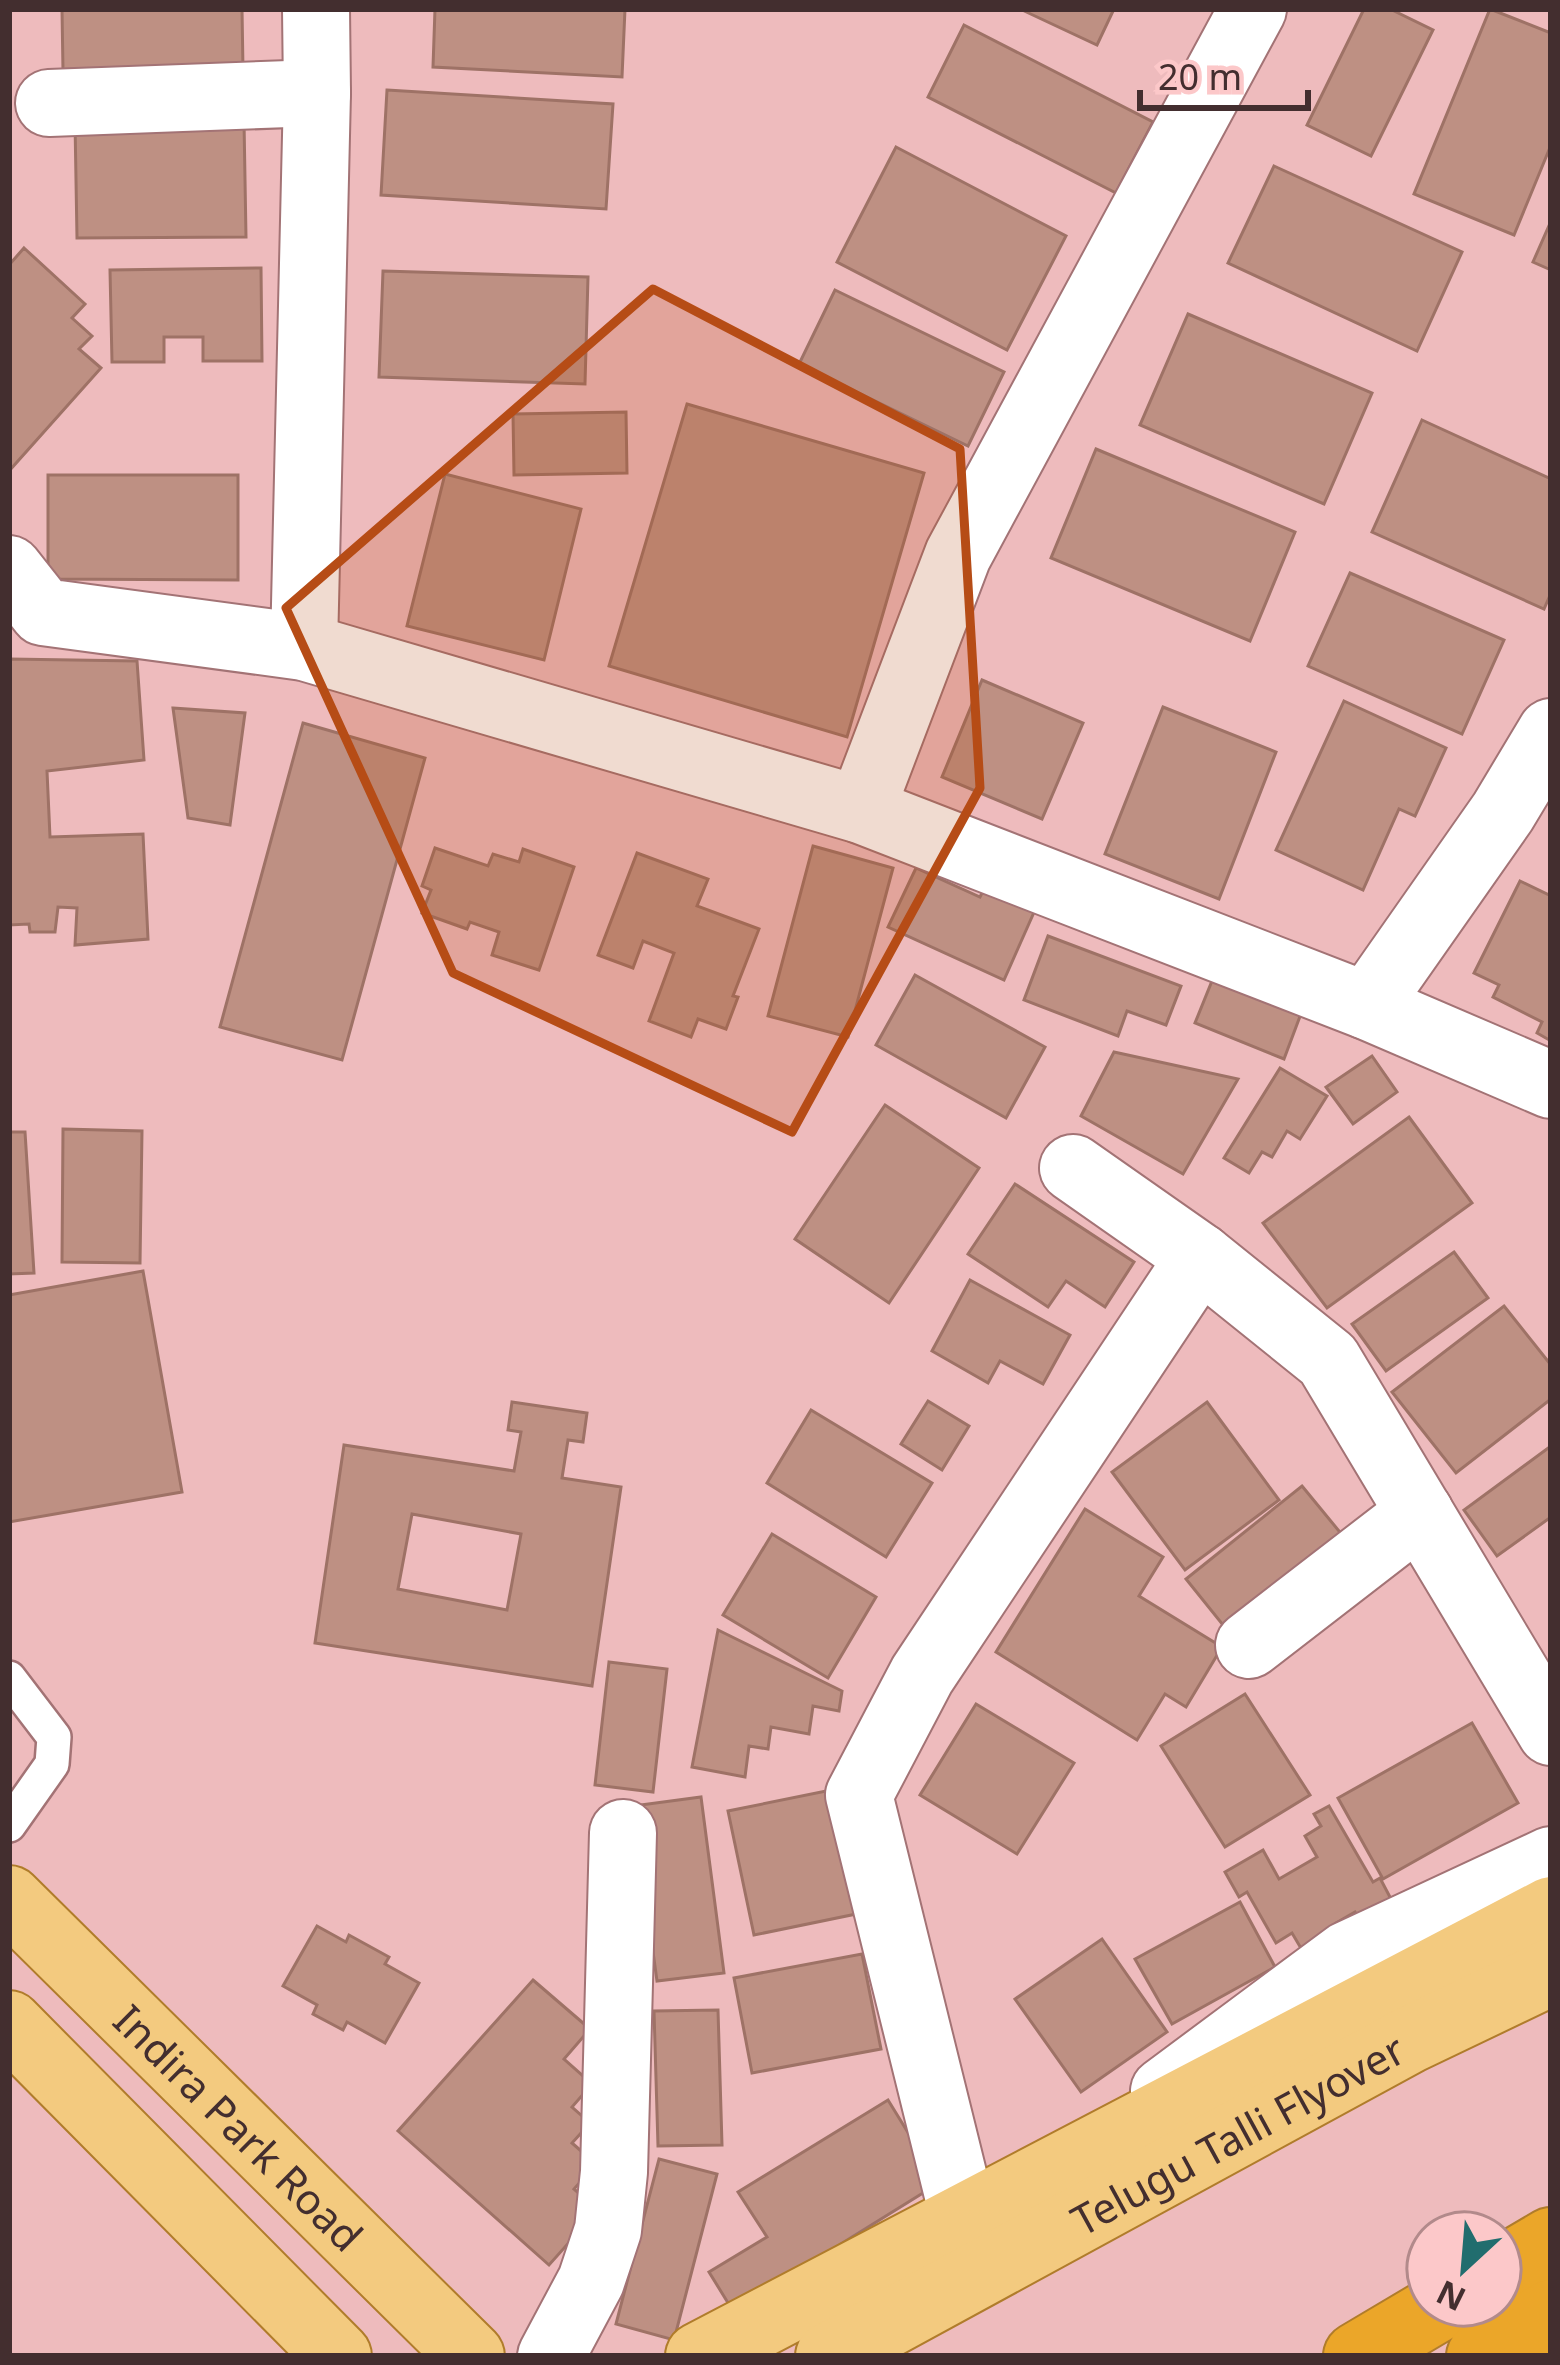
<svg xmlns="http://www.w3.org/2000/svg" width="1560" height="2365" font-family="'Noto Sans',sans-serif">
<style>
.building{fill:#be9083;stroke:#9e7266;stroke-width:3;fill-rule:evenodd}
.lines{fill:none;stroke-linecap:round;stroke-linejoin:round}
.lane-casing{stroke:#a37375;stroke-width:38}
.street-casing{stroke:#a37375;stroke-width:70}
.secondary-casing{stroke:#a37375;stroke-width:70}
.primary-casing{stroke:#b07c2b;stroke-width:70}
.highway-casing{stroke:#b07c2b;stroke-width:70}
.lane{stroke:#fff;stroke-width:33}
.street{stroke:#fff;stroke-width:66}
.secondary{stroke:#fff;stroke-width:66}
.primary{stroke:#f3ca7f;stroke-width:66}
.highway{stroke:#eba629;stroke-width:66}
.marked{fill:#b64c16;fill-opacity:0.2;stroke:#b64c16;stroke-width:9;stroke-linejoin:round}
.labels{text-anchor:middle;dominant-baseline:central;stroke-width:10;stroke-linejoin:round;paint-order:stroke}
.street-label{font-size:42px;fill:#432e2f;stroke:#fcc8c9}
</style>
<rect width="100%" height="100%" fill="#eebbbd"/>
<g class="building">
<path d="M62 9H242L243 70 63 71Z"/>
<path d="M435 9H625L622 77 433 67Z"/>
<path d="M1020 9H1114L1097 45Z"/>
<path d="M1364 9H1390L1433 30 1371 156 1307 125Z"/>
<path d="M1490 9 1551 33V145L1514 235 1414 194Z"/>
<path d="M964 25 1153 122 1116 193 928 97Z"/>
<path d="M387 90 613 104 606 209 381 195Z"/>
<path d="M244 121 246 237 77 238 75 122Z"/>
<path d="M896 147 1066 236 1007 350 837 262Z"/>
<path d="M1274 166 1462 252 1417 351 1228 263Z"/>
<path d="M1551 221V270L1533 262Z"/>
<path d="M24 248 85 304 72 318 92 336 79 349 101 368 9 471V265Z"/>
<path d="M261 268 262 361H203V337H164V362H112L110 270Z"/>
<path d="M383 271 588 277 585 384 379 377Z"/>
<path d="M835 290 1004 372 968 446 799 364Z"/>
<path d="M1188 314 1372 393 1324 504 1140 425Z"/>
<path d="M687 404 924 473 847 737 609 666Z"/>
<path d="M626 412 627 473 514 475 513 414Z"/>
<path d="M1422 420 1551 479V593L1544 609 1372 532Z"/>
<path d="M1096 449 1295 532 1250 641 1051 558Z"/>
<path d="M445 474 581 509 544 660 407 626Z"/>
<path d="M48 475H238V580L48 579Z"/>
<path d="M1350 573 1504 640 1462 734 1308 666Z"/>
<path d="M9 659 137 661 144 760 47 771 50 837 143 834 148 939 75 945 77 908 58 907 55 932H30L29 924 9 925Z"/>
<path d="M982 680 1083 723 1042 819 942 777Z"/>
<path d="M1344 701 1446 748 1415 816 1399 809 1363 890 1276 850Z"/>
<path d="M1163 707 1276 752 1219 899 1105 854Z"/>
<path d="M173 708 245 713 230 825 188 818Z"/>
<path d="M303 723 425 758 342 1060 220 1027Z"/>
<path d="M813 846 893 868 848 1037 768 1016Z"/>
<path d="M435 848 488 866 493 854 519 862 523 849 574 867 539 970 492 955 499 932 470 922 467 929 422 913 431 890 422 886Z"/>
<path d="M637 853 708 879 697 906 759 929 733 996 738 997 726 1029 698 1019 691 1037 649 1021 674 953 643 941 633 968 598 955Z"/>
<path d="M916 868 980 897 985 887 1035 910 1004 980 888 927Z"/>
<path d="M1520 881 1551 896V1041L1537 1033 1542 1022 1493 997 1499 985 1474 973Z"/>
<path d="M1048 936 1181 986 1166 1025 1127 1011 1118 1036 1024 1000Z"/>
<path d="M915 975 1045 1047 1006 1118 876 1045Z"/>
<path d="M1214 976 1302 1011 1284 1059 1195 1023Z"/>
<path d="M1114 1052 1238 1079 1183 1174 1081 1116Z"/>
<path d="M1372 1056 1397 1092 1353 1124 1326 1087Z"/>
<path d="M1280 1068 1327 1096 1300 1139 1287 1131 1272 1157 1262 1152 1249 1173 1224 1158Z"/>
<path d="M885 1105 979 1168 889 1303 795 1239Z"/>
<path d="M1409 1117 1472 1203 1327 1308 1263 1223Z"/>
<path d="M63 1129 142 1131 140 1263 62 1262Z"/>
<path d="M9 1132H25L34 1273 9 1274Z"/>
<path d="M1015 1184 1134 1262 1105 1307 1066 1281 1048 1307 968 1254Z"/>
<path d="M1454 1252 1488 1298 1386 1371 1352 1324Z"/>
<path d="M143 1271 182 1492 9 1522V1295Z"/>
<path d="M970 1280 1070 1335 1043 1384 1000 1361 988 1383 932 1351Z"/>
<path d="M1504 1306 1551 1365V1399L1456 1473 1392 1392Z"/>
<path d="M928 1401 969 1426 942 1470 901 1444Z"/>
<path d="M512 1402 587 1413 583 1442 568 1440 562 1478 621 1487 592 1686 315 1643 344 1445 514 1471 521 1432 508 1430ZM412 1514 521 1534 507 1610 398 1589Z"/>
<path d="M1207 1402 1279 1500 1185 1570 1112 1472Z"/>
<path d="M811 1410 932 1483 886 1557 767 1483Z"/>
<path d="M1551 1446V1517L1497 1556 1464 1510Z"/>
<path d="M1302 1486 1348 1542 1231 1635 1186 1579Z"/>
<path d="M1085 1509 1163 1557 1139 1596 1222 1647 1186 1707 1165 1694 1137 1740 996 1652Z"/>
<path d="M772 1534 876 1597 828 1678 723 1615Z"/>
<path d="M718 1630 842 1691 839 1711 813 1706 809 1734 771 1727 768 1749 749 1746 745 1777 692 1767Z"/>
<path d="M609 1662 667 1669 653 1792 595 1785Z"/>
<path d="M1245 1694 1310 1795 1225 1847 1161 1746Z"/>
<path d="M976 1704 1074 1763 1017 1854 920 1795Z"/>
<path d="M1472 1723 1518 1803 1383 1879 1338 1798Z"/>
<path d="M836 1789 861 1913 754 1935 728 1811Z"/>
<path d="M701 1797 724 1973 657 1981 633 1806Z"/>
<path d="M1329 1806 1373 1882 1380 1878 1391 1899 1359 1918 1355 1912 1336 1923 1342 1933 1305 1955 1292 1933 1276 1943 1247 1892 1239 1897 1225 1872 1263 1850 1279 1879 1317 1857 1305 1836 1321 1826 1314 1814Z"/>
<path d="M1240 1902 1275 1967 1172 2024 1135 1959Z"/>
<path d="M317 1926 346 1942 349 1935 389 1957 385 1964 419 1983 385 2043 347 2022 343 2030 313 2014 317 2005 283 1986Z"/>
<path d="M1102 1939 1167 2032 1081 2092 1015 1999Z"/>
<path d="M862 1954 881 2049 752 2073 734 1978Z"/>
<path d="M533 1980 590 2029 564 2059 592 2084 572 2107 590 2123 572 2143 596 2164 574 2189 598 2210 549 2265 398 2131Z"/>
<path d="M718 2010 722 2145 658 2146 654 2011Z"/>
<path d="M888 2100 939 2183 733 2311 709 2272 767 2237 738 2192Z"/>
<path d="M659 2159 717 2174 674 2340 616 2324Z"/>
</g>
<g class="lines">
<g class="lane-casing">
<path id="lane" d="M9 1678 54 1737 52 1764 9 1825"/>
</g>
<g class="street-casing">
<g id="street">
<path d="M49 103 317 93"/>
<path d="M9 569 43 612 304 647 861 810 1367 1006 1551 1085"/>
<path d="M304 647 317 93 316 9"/>
<path d="M861 810 958 555 1253 9"/>
<path d="M1367 1006 1503 812 1551 732"/>
<path d="M1073 1168 1200 1257 1328 1360 1551 1732"/>
<path d="M1249 1645 1420 1513"/>
<path d="M964 2219 859 1795 922 1675 1200 1257"/>
<path d="M551 2356 591 2281 608 2230 614 2172 623 1833"/>
</g>
</g>
<g class="secondary-casing">
<path id="secondary" d="M1164 2091 1347 1955 1551 1860"/>
</g>
<g class="primary-casing">
<g id="primary">
<path id="s1" d="M9 1899 471 2356"/>
<path d="M9 2024 338 2356"/>
<path d="M699 2356 1551 1910"/>
<path id="s2" d="M829 2356 1409 2040 1551 1972"/>
</g>
</g>
<g class="highway-casing">
<g id="highway">
<path d="M1500 2271 1551 2241"/>
<path d="M1357 2356 1443 2305"/>
<path d="M1480 2356 1551 2313"/>
</g>
</g>
<use href="#lane" class="lane"/>
<use href="#street" class="street"/>
<use href="#secondary" class="secondary"/>
<use href="#primary" class="primary"/>
<use href="#highway" class="highway"/>
</g>
<path class="marked" d="M653 289 960 449 980 788 792 1132 453 973 286 608Z"/>
<g class="labels">
<g class="street-label">
<text stroke="none"><textPath href="#s1" startOffset="324">Indira Park Road</textPath></text>
<text stroke="none"><textPath href="#s2" startOffset="465">Telugu Talli Flyover</textPath></text>
</g>
</g>
<rect width="1560" height="2365" fill="none" stroke="#432e2f" stroke-width="24"/>
<g transform="translate(1464 2269) rotate(206)"><circle r="57" fill="#fcc8c9" stroke="#b28a8b" stroke-width="3"/>
<path d="M0-9L21 45L0 30L-21 45Z" fill="#216d6e"/>
<text y="-18" font-size="33" font-weight="bold" text-anchor="middle" fill="#432e2f">N</text>
</g>
<path d="M1140 90v18h168v-18" fill="none" stroke="#432e2f" stroke-width="6"/>
<text x="1158" y="90" font-size="36" fill="#432e2f" stroke="#fcc8c9" stroke-width="9" paint-order="stroke">20 m</text>
</svg>
